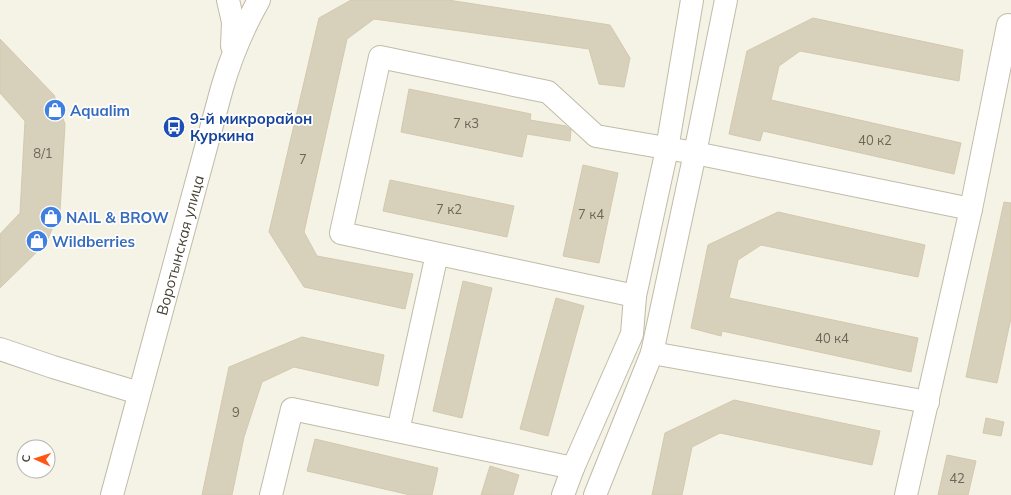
<svg xmlns="http://www.w3.org/2000/svg" width="1011" height="495" font-family="Mulish,sans-serif">
<style>
.building{fill:#d7d0bb;stroke:#d3c9ad}
.lines{fill:none;stroke-linecap:round;stroke-linejoin:round}
.minor-casing{stroke:#c1bca8;stroke-width:24}
.minor{stroke:#fff;stroke-width:22}
.labels{text-anchor:middle;dominant-baseline:central;stroke-width:3.5;stroke-linejoin:round;paint-order:stroke}
.number-label{font-size:13px;fill:#6c6656}
.shop-label{font-size:15px;font-weight:bold;fill:#366cbe;stroke:#fff;text-anchor:start}
.transit-label{font-size:15px;font-weight:bold;fill:#164399;stroke:#fff;text-anchor:start}
.street-label{font-size:15px;fill:#484335;stroke:#fff}
</style>
<rect width="100%" height="100%" fill="#f5f2e6"/>
<g class="building">
<path d="M351 0H448L610 25 630 58 624 87 599 84 589 49 374 19 347 39 304 232 317 256 413 274 405 309 304 287 269 232 319 18Z"/>
<path d="M813 18 963 50 959 81 800 51 779 66 771 100 961 143 954 174 763 131 760 141 729 134 747 51Z"/>
<path d="M0 39 54 95 65 124 60 211 46 243 0 288V234L20 213 25 121 0 93Z"/>
<path d="M409 89 531 114 530 120 566 126 571 130 570 141 527 134 522 157 401 132Z"/>
<path d="M583 165 618 173 599 263 563 256Z"/>
<path d="M390 180 514 206 507 237 383 211Z"/>
<path d="M1004 202 1011 203V318L997 383 966 377Z"/>
<path d="M778 212 925 245 918 277 761 245 738 260 729 298 918 338 911 372 722 331 721 336 691 328 708 245Z"/>
<path d="M463 281 492 288 462 418 433 411Z"/>
<path d="M556 298 584 306 548 436 520 429Z"/>
<path d="M302 337 384 355 378 386 294 367 262 382 244 437 232 495H202L229 367Z"/>
<path d="M734 400 880 431 872 465 720 433 692 447 682 495H652L665 433Z"/>
<path d="M986 418 1004 422 1001 436 983 433Z"/>
<path d="M315 439 438 468 432 495H410L307 471Z"/>
<path d="M947 455 976 461 968 495H938Z"/>
<path d="M490 466 519 475 513 495H481Z"/>
</g>
<g class="lines">
<g class="minor-casing">
<g id="minor">
<path d="M228 0 233 22 232 46"/>
<path d="M635 296 341 233 380 57 548 92 596 136 695 153 971 209"/>
<path d="M0 349 53 367 139 393"/>
<path d="M652 353 928 402"/>
<path d="M398 431 437 254"/>
<path id="s1" d="M112 495 222 88C231 57 243 28 259 0"/>
<path d="M271 495 292 409 573 468"/>
<path d="M563 495 573 468 632 334 635 296 667 149 692 0"/>
<path d="M595 495 652 353 695 153 726 0"/>
<path d="M906 495 971 209 1008 25"/>
</g>
</g>
<use href="#minor" class="minor"/>
</g>
<defs>
<g id="shop-disc" transform="scale(1.15)"><circle r="9.5" fill="#3f7fe0" stroke="#fff"/><path d="M-5-2.5h2.3a2.7 3.5 0 0 1 5.4 0H5L5.5 6h-11ZM-1.5-2.5h3a1.5 2.3 0 0 0-3 0Z" fill="#fff"/></g>
<g id="bus-disc" transform="scale(1.15)"><circle r="9.5" fill="#1a4fb4" stroke="#fff"/><path d="M-5-6H5V4H4V6H2V4H-2V6H-4V4H-5ZM-3.5-4V0h7V-4ZM-3.5 1.2v1.5H-2V1.2ZM2 1.2v1.5H3.5V1.2Z" fill="#fff"/></g>
</defs>
<g fill-rule="evenodd">
<use href="#shop-disc" x="55" y="110"/>
<use href="#bus-disc" x="174" y="127"/>
<use href="#shop-disc" x="51" y="217"/>
<use href="#shop-disc" x="37" y="241"/>
</g>
<g class="labels">
<g class="number-label">
<text x="466" y="123">7 к3</text>
<text x="875" y="140">40 к2</text>
<text x="43" y="153">8/1</text>
<text x="303" y="159">7</text>
<text x="449" y="209">7 к2</text>
<text x="591" y="214">7 к4</text>
<text x="832" y="338">40 к4</text>
<text x="236" y="412">9</text>
<text x="957" y="478">42</text>
</g>
<g class="shop-label">
<text x="70" y="110">Aqualim</text>
<text x="66" y="217">NAIL &amp; BROW</text>
<text x="52" y="241">Wildberries</text>
</g>
<g class="transit-label">
<text x="190" y="118">9-й микрорайон<tspan x="190" dy="17">Куркина</tspan></text>
</g>
<g class="street-label">
<text stroke="none"><textPath href="#s1" startOffset="259">Воротынская улица</textPath></text>
</g>
</g>
<g transform="translate(36 459) rotate(273)"><circle r="19" fill="#ffffff" stroke="#b6b4ae"/>
<path d="M0-3L7 15L0 10L-7 15Z" fill="#ff5713"/>
<text y="-6" font-size="11" font-weight="bold" text-anchor="middle" fill="#484335">С</text>
</g>
</svg>
